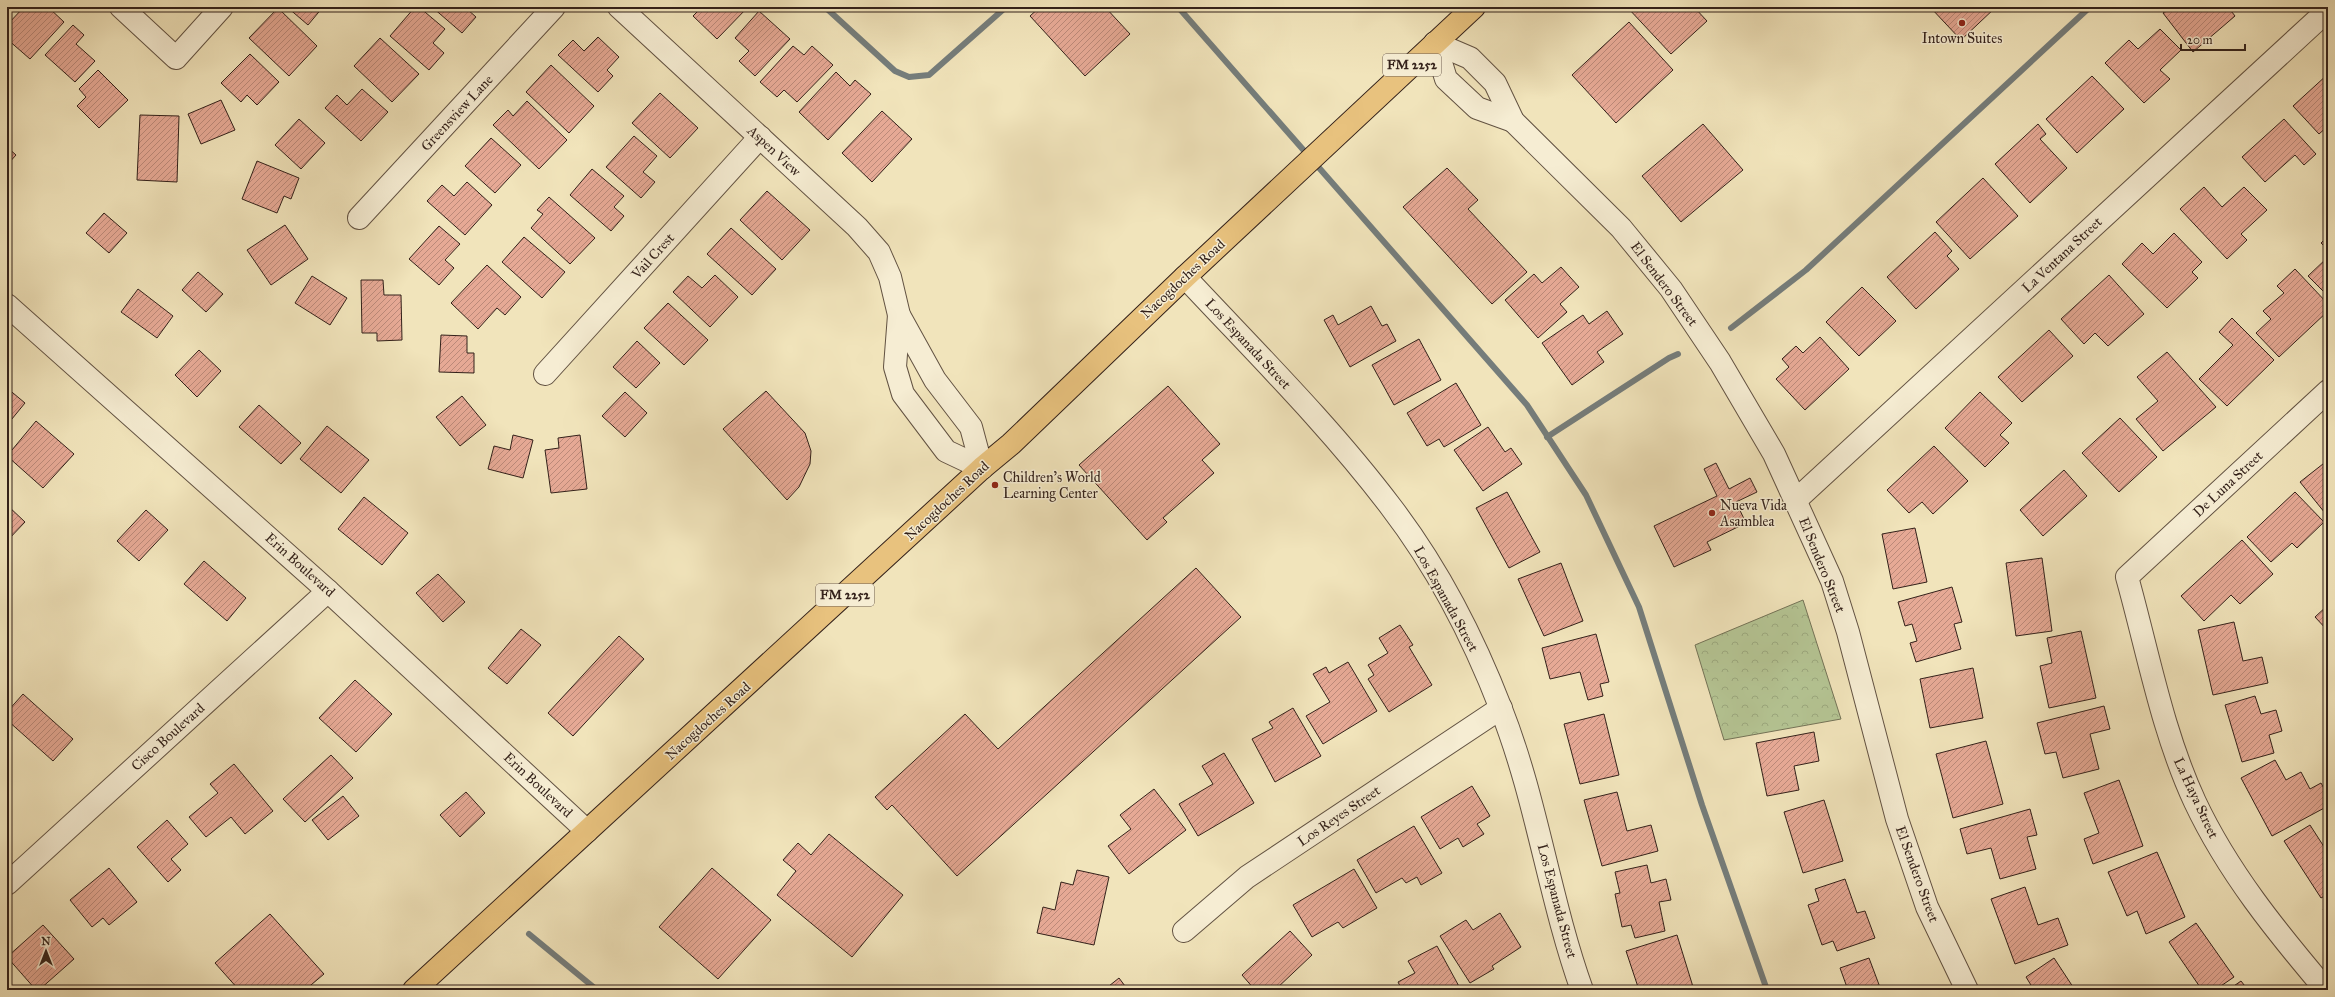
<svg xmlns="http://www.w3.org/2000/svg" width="2335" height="997" font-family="'IM FELL Great Primer',serif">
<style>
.park{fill:url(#park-crowns);stroke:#747357}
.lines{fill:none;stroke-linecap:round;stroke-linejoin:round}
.stream{stroke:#757d7b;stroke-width:6}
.building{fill:url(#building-hatch);stroke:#33211a}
.minor-casing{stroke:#625242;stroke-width:24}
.major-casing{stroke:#33211a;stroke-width:24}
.minor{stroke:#f6edd3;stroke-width:22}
.major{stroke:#e8c27e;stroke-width:22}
.poi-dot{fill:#8f2418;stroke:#f6edd3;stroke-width:1.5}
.labels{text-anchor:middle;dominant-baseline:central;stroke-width:3;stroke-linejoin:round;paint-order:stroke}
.shield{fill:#f6edd3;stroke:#6e5e52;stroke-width:1}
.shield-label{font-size:13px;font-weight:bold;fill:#33211a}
.poi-label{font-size:14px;fill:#33211a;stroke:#f6edd3;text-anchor:start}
.street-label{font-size:14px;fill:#33211a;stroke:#f6edd3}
</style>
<defs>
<pattern id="park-crowns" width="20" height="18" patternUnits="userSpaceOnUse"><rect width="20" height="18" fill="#b5c594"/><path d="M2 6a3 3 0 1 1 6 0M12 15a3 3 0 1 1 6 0" fill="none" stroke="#9ca97f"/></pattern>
<pattern id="building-hatch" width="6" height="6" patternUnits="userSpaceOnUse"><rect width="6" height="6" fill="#e6a995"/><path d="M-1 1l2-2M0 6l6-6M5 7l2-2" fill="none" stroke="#bb8979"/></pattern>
</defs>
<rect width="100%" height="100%" fill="#f1e4bb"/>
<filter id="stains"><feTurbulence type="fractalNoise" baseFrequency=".005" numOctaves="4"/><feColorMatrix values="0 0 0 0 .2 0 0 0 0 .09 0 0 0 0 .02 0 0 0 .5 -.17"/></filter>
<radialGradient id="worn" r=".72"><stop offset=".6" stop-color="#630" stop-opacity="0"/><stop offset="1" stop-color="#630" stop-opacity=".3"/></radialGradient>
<path class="park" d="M1803 600 1841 719 1724 740 1695 645Z"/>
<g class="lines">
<g class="stream">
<path d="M825 7 895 71 909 77 929 75 1006 7"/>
<path d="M1178 7 1527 405 1586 495 1639 607 1702 805 1767 990"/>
<path d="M1731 328 1806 270 2090 7"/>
<path d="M1547 437 1669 358 1678 354"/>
<path d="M529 934 597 990"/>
</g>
</g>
<g class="building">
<path d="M7 7H14L7 15Z"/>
<path d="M24 7H48L64 22 30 59 7 39V25Z"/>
<path d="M287 7H323L308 25Z"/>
<path d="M415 7H419L445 29 433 43 444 53 429 70 390 36Z"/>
<path d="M432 7H469L467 9 476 17 462 33Z"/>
<path d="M702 7H748L717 39 693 16Z"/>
<path d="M1040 7H1105L1130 34 1085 76 1030 16Z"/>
<path d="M1627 7H1694L1707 21 1671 54Z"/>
<path d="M1930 7H1996L1961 40Z"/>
<path d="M2172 7H2228L2235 16 2193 52 2163 13Z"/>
<path d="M278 8 317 46 289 76 249 38Z"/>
<path d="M759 11 790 39 755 76 739 61 749 51 735 38Z"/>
<path d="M1629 22 1673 70 1616 123 1572 75Z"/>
<path d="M73 25 84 35 76 44 95 61 75 82 45 55Z"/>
<path d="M2160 29 2181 50 2160 70 2170 79 2144 103 2105 63 2129 40 2138 49Z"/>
<path d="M598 37 619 57 607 70 613 76 598 92 558 55 573 40 584 51Z"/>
<path d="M380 38 419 74 392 102 354 66Z"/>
<path d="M793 46 804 55 812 46 833 65 797 102 784 90 777 97 760 82Z"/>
<path d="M250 54 279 82 257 105 247 95 241 102 221 83Z"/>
<path d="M551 65 594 106 569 133 526 92Z"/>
<path d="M98 70 128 100 99 128 77 106 86 97 79 89Z"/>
<path d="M836 72 850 86 855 80 871 94 828 140 799 112Z"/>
<path d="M2328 74V126L2319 134 2293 106Z"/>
<path d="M2092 76 2124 109 2077 153 2046 119Z"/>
<path d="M362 89 388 112 361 141 325 108 337 95 347 105Z"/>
<path d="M660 93 698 128 670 158 632 123Z"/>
<path d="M221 100 235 130 201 144 188 114Z"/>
<path d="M527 101 567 140 539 169 493 125 508 110 513 116Z"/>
<path d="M882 111 912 139 872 182 842 153Z"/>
<path d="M140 115 179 116 177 182 137 180Z"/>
<path d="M299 119 325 143 301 169 275 145Z"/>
<path d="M2284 119 2316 154 2304 165 2295 155 2265 182 2242 157Z"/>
<path d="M1703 124 1743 170 1681 222 1642 176Z"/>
<path d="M2038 124 2046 134 2040 139 2067 168 2030 203 1995 164Z"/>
<path d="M634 136 657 156 643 172 655 182 641 198 606 167Z"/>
<path d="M491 138 521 165 495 193 465 166Z"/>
<path d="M7 147 16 155 7 165Z"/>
<path d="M257 161 299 178 291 199 284 196 277 213 242 199Z"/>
<path d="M1447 168 1478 200 1468 209 1527 272 1492 304 1403 207Z"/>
<path d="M592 169 624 196 614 207 624 216 611 231 570 195Z"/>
<path d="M1983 178 2018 216 1970 259 1936 222Z"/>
<path d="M467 182 492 205 465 235 427 201 442 185 454 196Z"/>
<path d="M2204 187 2222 207 2244 187 2267 210 2241 234 2247 240 2227 259 2180 209Z"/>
<path d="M767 191 810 230 782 260 740 220Z"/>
<path d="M549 197 595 238 570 264 531 228 543 214 537 210Z"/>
<path d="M104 213 127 233 109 253 86 233Z"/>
<path d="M285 225 308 259 271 285 247 250Z"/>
<path d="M439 226 460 244 445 260 454 268 439 285 409 259Z"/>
<path d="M731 228 776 269 752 295 707 254Z"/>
<path d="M1935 232 1952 251 1947 256 1959 269 1916 309 1887 277Z"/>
<path d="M2174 233 2202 262 2192 272 2198 278 2167 308 2122 264 2142 243 2153 254Z"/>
<path d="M2328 236V250L2321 243Z"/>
<path d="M524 237 565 272 542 298 502 262Z"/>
<path d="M2328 257V296L2308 276Z"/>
<path d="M487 265 521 297 505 315 497 308 478 329 451 303Z"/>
<path d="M1561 267 1579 287 1560 304 1567 312 1538 338 1505 300 1534 274 1542 283Z"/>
<path d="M2295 269 2328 304V311L2279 357 2256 333 2271 319 2263 311 2284 293 2277 286Z"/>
<path d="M198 272 223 294 206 312 182 290Z"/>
<path d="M715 275 738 297 710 327 673 292 688 276 702 288Z"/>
<path d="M2109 275 2144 314 2108 346 2095 333 2084 344 2061 319Z"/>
<path d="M312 276 347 298 330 325 295 303Z"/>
<path d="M361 280H383L384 295H401L402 340 377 341V333H362Z"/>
<path d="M1862 287 1896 321 1859 356 1826 322Z"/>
<path d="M138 289 173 316 157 338 121 312Z"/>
<path d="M668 303 708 340 684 365 644 328Z"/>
<path d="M1371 306 1382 326 1387 324 1396 341 1350 367 1324 320 1333 315 1338 325Z"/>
<path d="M1607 311 1623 334 1597 352 1604 362 1572 385 1542 343 1583 315 1589 324Z"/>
<path d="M2232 318 2274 360 2227 406 2199 379 2233 345 2219 332Z"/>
<path d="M2049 330 2073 356 2022 402 1998 377Z"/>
<path d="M441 335 467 336V353H474V373L439 372Z"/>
<path d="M1820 337 1849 369 1805 410 1776 379 1789 367 1782 359 1796 346 1803 353Z"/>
<path d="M1419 339 1441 380 1394 405 1372 365Z"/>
<path d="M637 341 660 363 636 388 613 367Z"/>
<path d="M199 350 221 371 197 397 175 375Z"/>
<path d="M2167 352 2216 407 2163 451 2136 419 2158 401 2137 377Z"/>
<path d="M1456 383 1481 425 1444 447 1439 439 1427 446 1407 413Z"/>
<path d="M1168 386 1220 444 1202 460 1214 473 1163 518 1167 522 1147 540 1079 465Z"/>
<path d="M7 388 25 403 7 425Z"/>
<path d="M766 391 805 433 811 451 810 464 799 487 787 500 723 429Z"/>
<path d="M625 392 647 413 625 437 602 416Z"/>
<path d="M1980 392 2012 423 2000 435 2009 443 1985 467 1945 428Z"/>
<path d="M462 396 486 425 460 446 436 417Z"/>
<path d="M259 405 301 443 281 464 239 427Z"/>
<path d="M2120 418 2157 457 2119 492 2082 453Z"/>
<path d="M36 421 74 454 43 488 7 456Z"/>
<path d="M327 426 369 460 341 493 300 459Z"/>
<path d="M1488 427 1505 452 1511 448 1522 464 1483 491 1454 450Z"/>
<path d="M513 435 533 440 523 478 488 469 494 446 510 450Z"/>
<path d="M580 435 587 489 551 493 545 450 559 448 558 438Z"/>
<path d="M1934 446 1968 481 1933 514 1922 502 1909 513 1887 490Z"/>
<path d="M2328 460V511L2325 513 2300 482Z"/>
<path d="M1716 463 1729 489 1750 478 1757 492 1736 502 1746 523 1707 542 1711 550 1674 567 1654 526 1717 496 1704 469Z"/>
<path d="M2064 470 2087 496 2043 536 2020 510Z"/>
<path d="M1507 492 1540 552 1509 568 1476 508Z"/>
<path d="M2295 492 2324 522 2297 548 2292 543 2271 562 2247 537Z"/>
<path d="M364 497 408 533 382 565 338 529Z"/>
<path d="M7 505 25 522 7 541Z"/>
<path d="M146 510 168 530 139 561 117 541Z"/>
<path d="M1915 528 1927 582 1893 589 1882 534Z"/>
<path d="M2242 540 2273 574 2240 604 2231 595 2204 621 2181 596Z"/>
<path d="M2042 558 2052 631 2016 636 2006 563Z"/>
<path d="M204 561 246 598 227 621 184 584Z"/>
<path d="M1561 563 1583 621 1544 636 1518 579Z"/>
<path d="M1196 568 1241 617 957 876 892 805 887 810 875 797 965 714 998 749Z"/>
<path d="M438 574 465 602 443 622 416 593Z"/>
<path d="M1952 587 1962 622 1954 624 1961 649 1916 662 1910 643 1917 641 1912 624 1905 626 1898 602Z"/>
<path d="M2328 605V631L2315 617Z"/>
<path d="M2234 622 2243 661 2262 657 2268 683 2213 695 2198 630Z"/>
<path d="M1400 625 1413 645 1409 647 1432 685 1389 712 1368 679 1374 675 1368 665 1388 653 1379 638Z"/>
<path d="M521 629 541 645 507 684 488 668Z"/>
<path d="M2081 631 2096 698 2049 708 2040 666 2052 663 2047 638Z"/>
<path d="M1596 634 1609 682 1600 684 1603 696 1588 700 1580 672 1550 679 1542 648Z"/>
<path d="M619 636 644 659 573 736 548 713Z"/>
<path d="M1348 662 1377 711 1323 744 1306 716 1330 702 1313 674 1326 667 1329 673Z"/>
<path d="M1973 668 1983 718 1930 728 1920 679Z"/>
<path d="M355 680 392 714 356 752 319 718Z"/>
<path d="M23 694 73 739 53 761 7 720V712Z"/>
<path d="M2255 696 2261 714 2276 710 2282 731 2269 735 2274 753 2242 762 2225 705Z"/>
<path d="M2104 706 2110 729 2090 734 2099 769 2063 778 2056 752 2045 754 2037 723Z"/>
<path d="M1293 708 1321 756 1275 782 1252 739 1273 728 1269 722Z"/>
<path d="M1604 714 1619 775 1580 784 1564 724Z"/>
<path d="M1814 732 1819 761 1794 766 1799 790 1767 796 1756 743Z"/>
<path d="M1986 741 2003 804 1953 818 1936 754Z"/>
<path d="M1224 753 1254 803 1198 836 1179 804 1213 784 1202 766Z"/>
<path d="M331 755 353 778 305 822 283 799Z"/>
<path d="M2275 760 2286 780 2301 772 2310 789 2321 783 2328 796V806L2272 836 2241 778Z"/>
<path d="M234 764 273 811 245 834 231 817 206 837 189 817 218 793 210 784Z"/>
<path d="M2119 780 2143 846 2093 864 2084 839 2099 833 2084 793Z"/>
<path d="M1472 786 1490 816 1477 824 1484 834 1463 847 1458 838 1440 849 1421 817Z"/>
<path d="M1154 789 1186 830 1129 874 1108 846 1131 829 1120 815Z"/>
<path d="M466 792 485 813 460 837 440 815Z"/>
<path d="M1617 792 1627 831 1651 825 1658 851 1602 866 1584 800Z"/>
<path d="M343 796 359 816 328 840 312 820Z"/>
<path d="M1824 800 1843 861 1803 873 1784 812Z"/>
<path d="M2030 809 2037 835 2027 837 2036 869 2000 879 1991 848 1967 854 1960 829Z"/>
<path d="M167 820 188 844 171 859 181 870 168 882 137 847Z"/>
<path d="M2310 825 2328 853V894L2321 898 2284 841Z"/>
<path d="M1414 826 1442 873 1421 885 1417 877 1406 883 1402 878 1376 893 1357 860Z"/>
<path d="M829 834 903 895 852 957 777 895 796 871 783 860 798 843 811 855Z"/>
<path d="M2157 852 2185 917 2146 934 2137 911 2127 916 2108 872Z"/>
<path d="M1647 865 1651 883 1666 879 1671 900 1659 902 1665 931 1635 938 1631 925 1622 927 1615 894 1620 893 1615 872Z"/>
<path d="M109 868 137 902 109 925 103 918 92 927 70 900Z"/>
<path d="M712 868 771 920 718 979 659 927Z"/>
<path d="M1354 869 1377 908 1343 928 1338 922 1312 937 1293 905Z"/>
<path d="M1077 870 1109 877 1094 945 1037 933 1043 907 1055 910 1061 882 1073 885Z"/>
<path d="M1845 879 1857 913 1865 911 1875 938 1837 951 1833 941 1822 945 1808 905 1819 901 1815 889Z"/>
<path d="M2025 887 2038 925 2058 918 2068 945 2015 964 1991 899Z"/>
<path d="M2328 905V916L2323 909Z"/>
<path d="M1500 913 1521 947 1492 966 1494 969 1470 983 1440 936 1466 920 1473 930Z"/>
<path d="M270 914 324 974 305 990H239L215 963Z"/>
<path d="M2196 923 2234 977 2215 990H2202L2169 942Z"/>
<path d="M43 925 74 959 39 990H36L7 957Z"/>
<path d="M1290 931 1312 955 1275 990H1255L1242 975Z"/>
<path d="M1677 935 1694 990H1639L1626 951Z"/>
<path d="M1437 946 1461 990H1402L1398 982 1415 973 1408 961Z"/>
<path d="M1869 958 1881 990H1848L1840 968Z"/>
<path d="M2054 958 2075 990H2034L2026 977Z"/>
<path d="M1119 978 1128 990H1104Z"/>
<path d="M2241 981 2248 990H2228Z"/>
<path d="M1897 986 1899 990H1885Z"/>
</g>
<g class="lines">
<g class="minor-casing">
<g id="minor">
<path d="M121 7 176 58 222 7"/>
<path d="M619 7 857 227 879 252 890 277 899 315 935 380 971 427 982 468"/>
<path d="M1435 43 1470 58 1495 83 1513 121 1621 228 1671 289 1720 362 1774 454 1832 581 1848 632 1897 819 1927 907 1967 990"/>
<path d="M1435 43 1446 79 1477 108 1513 121"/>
<path d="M359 218 554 7"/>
<path d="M1185 277C1255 352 1329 425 1391 507 1437 567 1474 639 1501 709 1537 800 1549 898 1582 990"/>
<path d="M7 305 328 591 587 831"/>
<path d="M899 315 895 367 903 394 946 451 982 468"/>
<path d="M545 374 760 137"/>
<path d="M1796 500 2328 10"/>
<path d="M7 884 328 591"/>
<path d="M1184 931 1247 877 1501 708"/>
<path d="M2326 990C2276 931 2228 872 2195 802 2162 731 2148 652 2127 577L2328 391"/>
</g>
</g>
<g class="major-casing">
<path id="major" d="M414 990 982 468 1011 444 1185 277 1474 7"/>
</g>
<use href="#minor" class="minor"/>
<use href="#major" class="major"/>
</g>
<g class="poi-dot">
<circle cx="1962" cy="23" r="4"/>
<circle cx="995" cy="485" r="4"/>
<circle cx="1712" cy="513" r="4"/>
</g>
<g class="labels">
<g class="shield">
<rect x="1383" y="54" width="58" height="22" rx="3"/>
<rect x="816" y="584" width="58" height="22" rx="3"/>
</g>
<g class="shield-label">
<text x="1412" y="65">FM 2252</text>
<text x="845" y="595">FM 2252</text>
</g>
<g class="poi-label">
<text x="1962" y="38" text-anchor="middle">Intown Suites</text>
<text x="1003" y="477">Children's World<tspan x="1003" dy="16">Learning Center</tspan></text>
<text x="1720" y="505">Nueva Vida<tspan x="1720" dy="16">Asamblea</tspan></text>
</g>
<g class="street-label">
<text transform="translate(457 113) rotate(-47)">Greensview Lane</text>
<text transform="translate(774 151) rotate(43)">Aspen View</text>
<text transform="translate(2062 255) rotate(-43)">La Ventana Street</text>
<text transform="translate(653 256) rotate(-48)">Vail Crest</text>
<text transform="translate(1183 279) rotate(-43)">Nacogdoches Road</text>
<text transform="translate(1664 284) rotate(53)">El Sendero Street</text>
<text transform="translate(1248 344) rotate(47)">Los Espanada Street</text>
<text transform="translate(2228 484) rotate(-43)">De Luna Street</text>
<text transform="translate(947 501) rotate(-43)">Nacogdoches Road</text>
<text transform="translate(300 565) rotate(42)">Erin Boulevard</text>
<text transform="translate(1822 565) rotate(68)">El Sendero Street</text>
<text transform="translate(1446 599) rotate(61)">Los Espanada Street</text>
<text transform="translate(708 721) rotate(-42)">Nacogdoches Road</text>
<text transform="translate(168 737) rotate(-42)">Cisco Boulevard</text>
<text transform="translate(538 785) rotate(43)">Erin Boulevard</text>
<text transform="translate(2196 798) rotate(65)">La Haya Street</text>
<text transform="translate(1339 816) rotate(-34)">Los Reyes Street</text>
<text transform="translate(1917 874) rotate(70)">El Sendero Street</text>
<text transform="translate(1557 901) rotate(75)">Los Espanada Street</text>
</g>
</g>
<rect width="2335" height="997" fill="none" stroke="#f1e4bb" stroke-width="24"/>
<rect x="8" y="8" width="2319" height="981" fill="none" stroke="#33211a" stroke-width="2"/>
<rect x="12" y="12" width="2311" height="973" fill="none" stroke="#33211a"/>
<g transform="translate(46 951)" stroke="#f6edd3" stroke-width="3" paint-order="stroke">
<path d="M0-3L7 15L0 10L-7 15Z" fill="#33211a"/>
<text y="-6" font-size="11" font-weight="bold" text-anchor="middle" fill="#33211a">N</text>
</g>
<path d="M2181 44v6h64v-6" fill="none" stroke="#33211a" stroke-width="2"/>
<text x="2187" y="44" font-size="12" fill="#33211a" stroke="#f6edd3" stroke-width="3" paint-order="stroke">20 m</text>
<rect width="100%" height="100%" filter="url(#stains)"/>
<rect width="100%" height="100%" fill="url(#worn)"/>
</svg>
